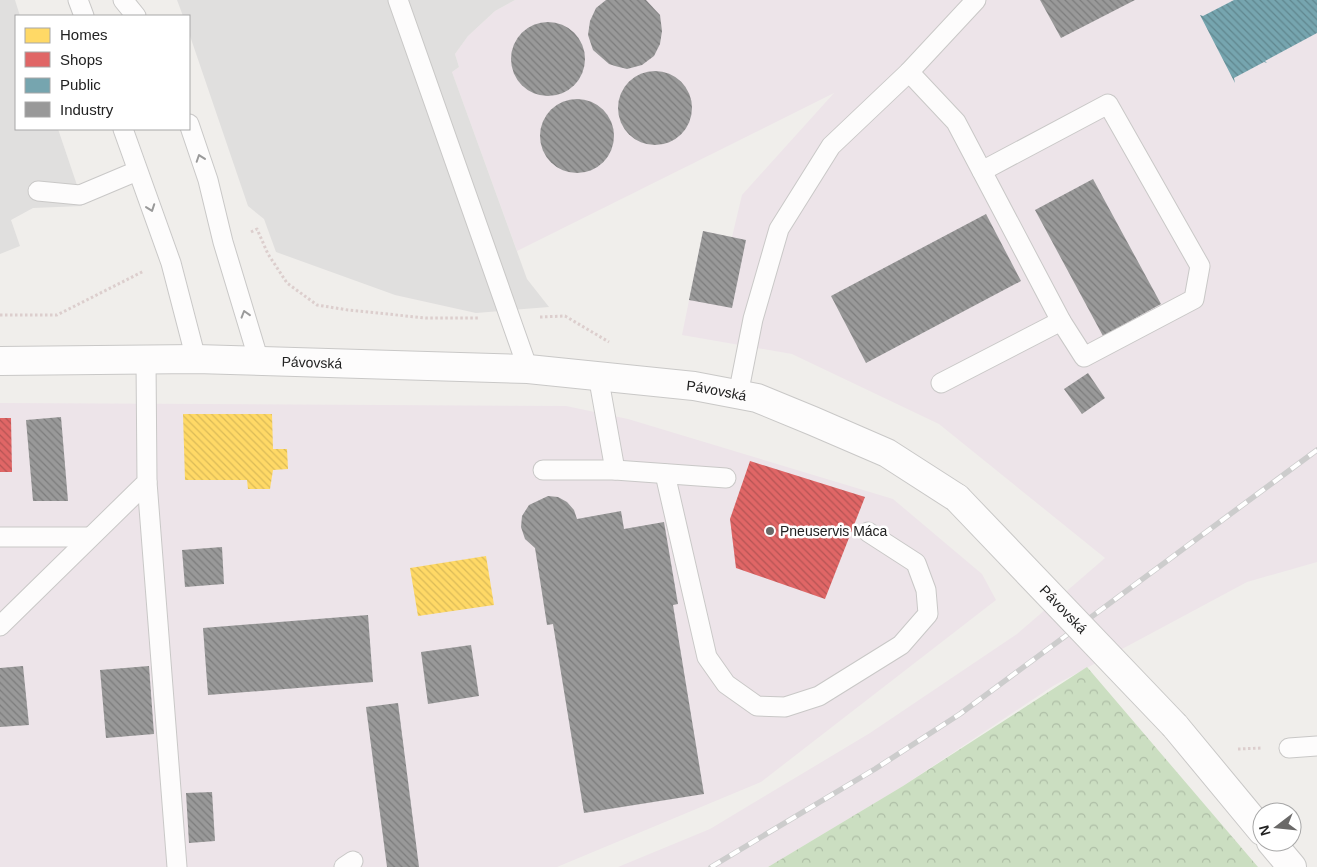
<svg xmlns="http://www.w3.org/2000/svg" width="1317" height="867" font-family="Arial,sans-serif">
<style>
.industrial{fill:#ede4e9}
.forest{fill:url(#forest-crowns)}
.parking{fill:#e0dfde}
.homes{fill:url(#homes-back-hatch)}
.shops{fill:url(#shops-back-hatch)}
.public{fill:url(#public-back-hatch)}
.industry{fill:url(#industry-back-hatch)}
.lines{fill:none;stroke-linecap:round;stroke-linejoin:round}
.service-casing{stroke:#c9c8c7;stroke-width:21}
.tertiary-casing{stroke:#c9c8c7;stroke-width:30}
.path{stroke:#dccecd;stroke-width:3;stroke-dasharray:2.5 2.5;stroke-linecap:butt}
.service{stroke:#fdfcfc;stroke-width:19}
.tertiary{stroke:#fdfcfc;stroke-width:28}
.rail-casing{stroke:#ccc;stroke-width:5.5}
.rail{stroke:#fff;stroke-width:4;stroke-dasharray:11;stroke-linecap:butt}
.tertiary-bridge-casing{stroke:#c9c8c7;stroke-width:30;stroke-linecap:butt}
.tertiary-bridge{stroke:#fdfcfc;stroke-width:28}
.oneway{stroke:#9a9a9a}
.poi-dot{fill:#6a6968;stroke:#fff;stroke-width:2}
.labels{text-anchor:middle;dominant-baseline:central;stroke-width:5;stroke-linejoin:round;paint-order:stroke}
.street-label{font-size:14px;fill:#222;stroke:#fff}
.poi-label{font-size:14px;fill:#222;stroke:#fff;text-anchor:start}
</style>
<defs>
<pattern id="forest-crowns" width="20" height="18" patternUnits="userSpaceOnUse" patternTransform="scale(1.25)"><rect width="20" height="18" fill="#cbdec1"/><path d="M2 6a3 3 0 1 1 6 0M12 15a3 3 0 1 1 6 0" fill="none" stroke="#aebea6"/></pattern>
<pattern id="homes-back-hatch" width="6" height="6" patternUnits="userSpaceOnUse" patternTransform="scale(1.25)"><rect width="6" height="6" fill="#ffd966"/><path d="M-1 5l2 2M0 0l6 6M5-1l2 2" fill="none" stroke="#daba58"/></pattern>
<pattern id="shops-back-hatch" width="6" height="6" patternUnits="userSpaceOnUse" patternTransform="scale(1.25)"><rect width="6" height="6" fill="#e06666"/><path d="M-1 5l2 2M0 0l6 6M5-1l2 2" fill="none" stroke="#b55454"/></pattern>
<pattern id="public-back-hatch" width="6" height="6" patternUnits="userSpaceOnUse" patternTransform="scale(1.25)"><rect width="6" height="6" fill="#76a5af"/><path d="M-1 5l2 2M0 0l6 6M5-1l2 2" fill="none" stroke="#60868e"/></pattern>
<pattern id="industry-back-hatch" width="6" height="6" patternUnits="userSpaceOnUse" patternTransform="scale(1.25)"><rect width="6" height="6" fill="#999"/><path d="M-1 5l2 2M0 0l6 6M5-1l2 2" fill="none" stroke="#7c7c7c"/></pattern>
</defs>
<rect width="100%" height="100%" fill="#f0eeeb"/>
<g class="industrial">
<path d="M515 0H1317V562L1247 582 1053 686 903 786 768 867H618L710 829 870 733 1017 634 1105 558 939 424 792 354 682 335 703 231 732 237 742 195 834 93 517 251 452 72 459 67 455 54 468 36 495 11Z"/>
<path d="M0 403 566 406 628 419 893 499 982 574 996 600 761 782 557 867H0Z"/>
</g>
<path class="forest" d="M1087 667 1258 867H768L903 786Z"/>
<g class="parking">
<path d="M0 0H15L20 16H16V129H58L80 194 82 206 33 208 11 220 20 246 0 254Z"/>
<path d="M177 0H515L495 11 468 36 455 54 459 67 452 72 527 279 549 307 476 313 395 295 276 252 264 219 248 206 189 33V16H183Z"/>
</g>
<g class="homes">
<path d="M183 414H272L273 449H287L288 469 273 470 270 489H248L247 480H185Z"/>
<path d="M486 556 494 605 418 616 410 568Z"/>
</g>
<g class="shops">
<path d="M0 418H11L12 472H0Z"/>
<path d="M750 461 865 497 825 599 736 568 730 519Z"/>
</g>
<path class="public" d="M1234 0H1317V33L1265 61 1267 63 1264 62 1234 78 1235 83 1200 15 1203 16Z"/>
<g class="industry">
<path d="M606 0H646L660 15 662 31 660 44 654 56 642 65 627 69 615 66 609 64 593 50 588 35 590 21 596 8Z"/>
<path d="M1040 0H1135L1061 38Z"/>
<circle cx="548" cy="59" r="37"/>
<circle cx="655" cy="108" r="37"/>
<circle cx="577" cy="136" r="37"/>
<path d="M1093 179 1161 304 1103 336 1035 210Z"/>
<path d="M986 214 1021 281 866 363 831 296Z"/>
<path d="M703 231 746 240 732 308 689 300Z"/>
<path d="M1088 373 1105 398 1082 414 1064 389Z"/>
<path d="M61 417 68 501H33L26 420Z"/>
<path d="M548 496 558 497 567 502 574 510 577 519 621 511 624 529 664 522 678 604 673 605 704 794 584 813 553 624 547 625 535 548 525 539 521 527 522 516 529 505Z"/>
<path d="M222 547 224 584 185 587 182 550Z"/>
<path d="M368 615 373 682 208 695 203 628Z"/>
<path d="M471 645 479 696 428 704 421 652Z"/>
<path d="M23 666 29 725 0 727V668Z"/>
<path d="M149 666 154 734 106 738 100 670Z"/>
<path d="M398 703 419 867H387L366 707Z"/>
<path d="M212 792 215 841 189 843 186 793Z"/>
</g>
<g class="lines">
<g class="service-casing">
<g id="service">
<path d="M78 0 84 16"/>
<path d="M123 0 136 16"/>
<path d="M398 0 528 369"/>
<path d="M909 72 956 122 1061 321 941 383"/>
<path d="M189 124 208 180 223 242 259 361"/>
<path d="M123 129 171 263 196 359"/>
<path d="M982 171 1108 104 1200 266 1194 299 1084 357 1061 321"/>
<path d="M38 191 80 195 137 171"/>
<path d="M598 375 615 470"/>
<path d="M738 395 753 319 779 229 831 146 909 72 976 0"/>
<path d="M543 470H615L726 478"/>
<path d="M665 474 707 657 726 684 757 706 785 707 819 696 901 645 928 614 926 590 916 563 868 532"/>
<path d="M147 482 177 867"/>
<path d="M0 537H90"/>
<path d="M0 626 147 482 146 361"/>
<path d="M1289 748 1317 746"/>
<path d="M344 867 353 861"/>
</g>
</g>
<g class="tertiary-casing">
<g id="tertiary">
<path id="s1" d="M0 361 196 359 528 369 694 386 757 398 813 421 887 453 957 498"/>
<path d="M1175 726 1262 831"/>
<path d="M1271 842 1292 867"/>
</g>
</g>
<g class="path">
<path d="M251 232 257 229 268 254 287 283 317 305 348 310 426 318H479"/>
<path d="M0 315H57L144 271"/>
<path d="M540 317 565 316 609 342"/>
<path d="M1238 749 1262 748"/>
</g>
<use href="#service" class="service"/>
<use href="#tertiary" class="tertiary"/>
<g class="rail-casing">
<path id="rail" d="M711 867 875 769 960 714 1317 450"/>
</g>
<use href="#rail" class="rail"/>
<g class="tertiary-bridge-casing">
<g id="tertiary-bridge">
<path id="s2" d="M957 498 1175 726"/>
</g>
</g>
<use href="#tertiary-bridge" class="tertiary-bridge"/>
</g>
<defs><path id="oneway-chevron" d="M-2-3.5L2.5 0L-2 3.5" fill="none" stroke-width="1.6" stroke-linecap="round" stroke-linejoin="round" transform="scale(1.25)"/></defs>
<g class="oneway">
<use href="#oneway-chevron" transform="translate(200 158) rotate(-109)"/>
<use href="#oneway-chevron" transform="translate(151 208) rotate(70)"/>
<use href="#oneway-chevron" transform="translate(245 314) rotate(-107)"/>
</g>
<circle class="poi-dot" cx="770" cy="531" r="5"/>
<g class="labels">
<g class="street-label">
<text stroke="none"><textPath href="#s1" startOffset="312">Pávovská</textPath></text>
<text stroke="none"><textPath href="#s1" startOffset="718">Pávovská</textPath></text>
<text stroke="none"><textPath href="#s2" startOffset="154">Pávovská</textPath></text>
</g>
<g class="poi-label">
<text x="780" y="531">Pneuservis Máca</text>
</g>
</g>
<rect x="15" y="15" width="175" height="115" fill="#ffffff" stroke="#a7a7a7"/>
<rect x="25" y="28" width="25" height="15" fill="#ffd966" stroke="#a7a7a7"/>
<text x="60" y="40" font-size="15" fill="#222222">Homes</text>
<rect x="25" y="52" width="25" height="15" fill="#e06666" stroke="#a7a7a7"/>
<text x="60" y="65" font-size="15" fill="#222222">Shops</text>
<rect x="25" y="78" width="25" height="15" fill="#76a5af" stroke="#a7a7a7"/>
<text x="60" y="90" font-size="15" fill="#222222">Public</text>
<rect x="25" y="102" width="25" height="15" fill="#999999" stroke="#a7a7a7"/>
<text x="60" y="115" font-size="15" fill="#222222">Industry</text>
<g transform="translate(1277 827) rotate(254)"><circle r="24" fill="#ffffff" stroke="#a7a7a7"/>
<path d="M0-4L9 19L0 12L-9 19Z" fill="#6a6968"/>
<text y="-8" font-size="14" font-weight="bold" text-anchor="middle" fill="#222222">N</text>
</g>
</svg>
